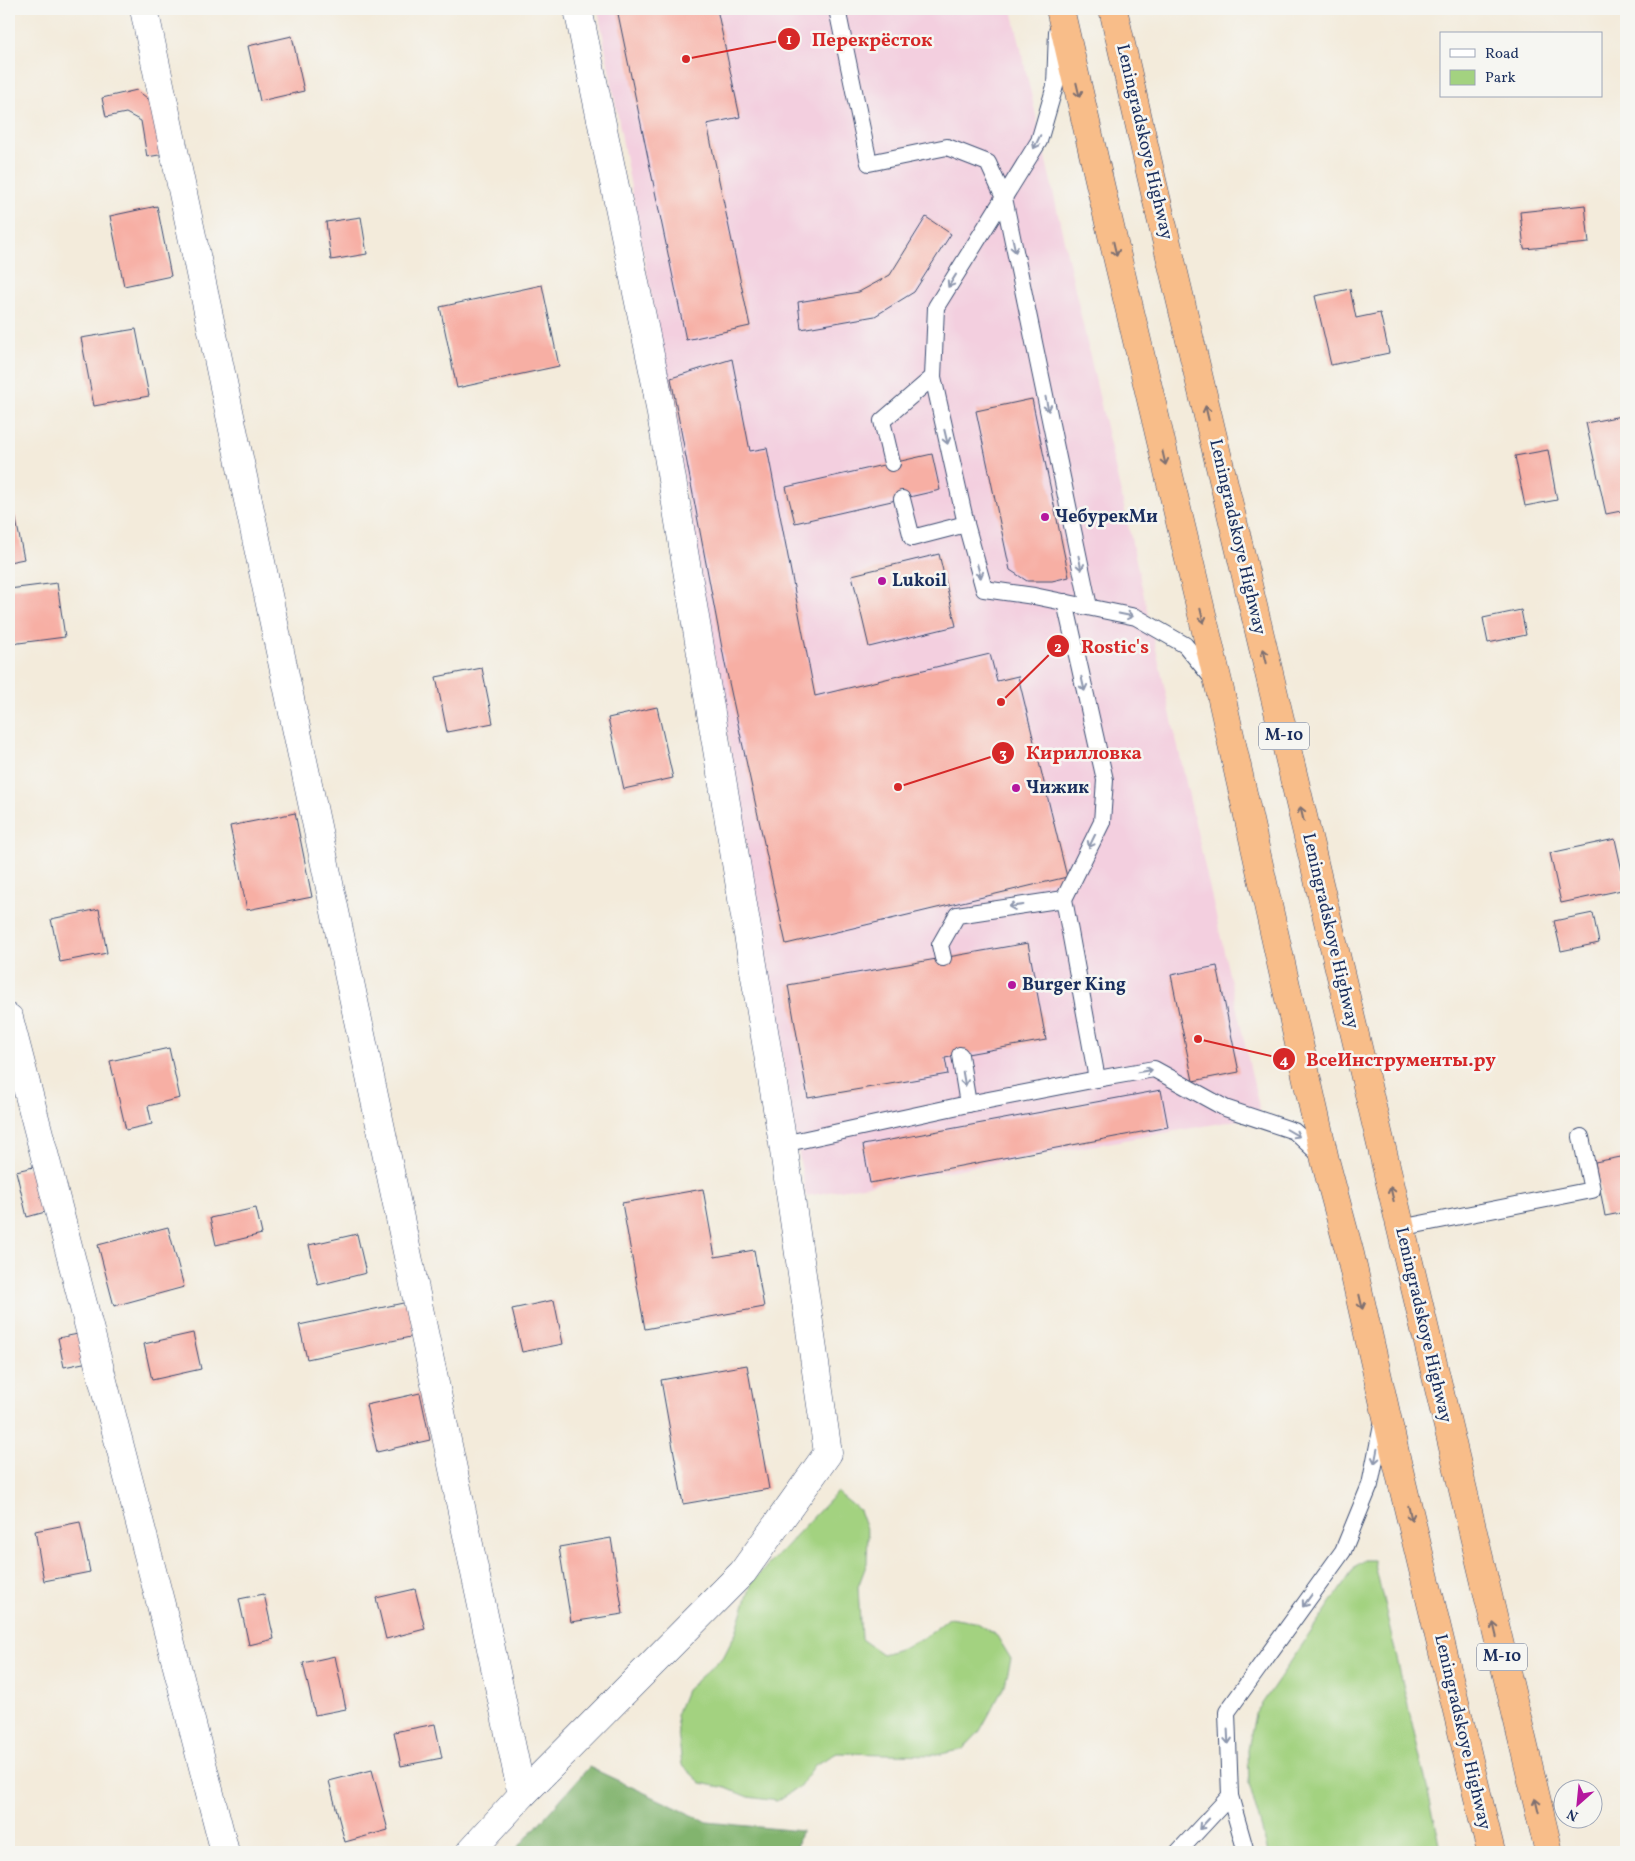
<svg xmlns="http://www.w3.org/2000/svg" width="1635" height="1861" font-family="Vollkorn,serif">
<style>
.built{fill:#f3cfdf}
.green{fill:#a3d280;stroke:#5f806f}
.forest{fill:#82b46e;stroke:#4e7266}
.building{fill:#f7afa4}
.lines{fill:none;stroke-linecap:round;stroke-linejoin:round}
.service-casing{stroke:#3b4b71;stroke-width:18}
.minor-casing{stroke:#3b4b71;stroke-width:29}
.trunk-casing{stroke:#3b4b71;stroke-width:29}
.service{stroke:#fff;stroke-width:16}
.minor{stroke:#fff;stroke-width:28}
.trunk{stroke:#f8bd89;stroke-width:28}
.oneway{stroke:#7e6f71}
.oneway2{stroke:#8d97ae}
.poi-dot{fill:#b5179e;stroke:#f6f6f2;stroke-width:2}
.labels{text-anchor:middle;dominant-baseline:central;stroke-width:5;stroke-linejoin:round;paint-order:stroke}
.shield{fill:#f6f6f2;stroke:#5d6b8a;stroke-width:1}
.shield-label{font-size:16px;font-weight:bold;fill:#1b2f5e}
.street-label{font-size:18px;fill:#1b2f5e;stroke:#f6f6f2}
.poi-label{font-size:18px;font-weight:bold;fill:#1b2f5e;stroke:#f6f6f2;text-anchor:start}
.leader{fill:none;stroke:#d62828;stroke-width:2}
.callout-dot{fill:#d62828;stroke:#f6f6f2;stroke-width:2}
.mark-label{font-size:15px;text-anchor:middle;font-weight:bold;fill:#fff}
.callout-label{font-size:19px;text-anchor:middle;font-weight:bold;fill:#d62828;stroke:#f6f6f2;stroke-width:5;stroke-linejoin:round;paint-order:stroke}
</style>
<rect width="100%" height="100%" fill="#f6f6f2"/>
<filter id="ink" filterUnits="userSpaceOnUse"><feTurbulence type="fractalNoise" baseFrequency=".02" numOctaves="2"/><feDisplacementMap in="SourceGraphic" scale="10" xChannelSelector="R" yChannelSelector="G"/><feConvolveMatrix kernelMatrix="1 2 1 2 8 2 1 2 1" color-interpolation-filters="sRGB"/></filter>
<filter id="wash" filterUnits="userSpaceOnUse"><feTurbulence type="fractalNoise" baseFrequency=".0096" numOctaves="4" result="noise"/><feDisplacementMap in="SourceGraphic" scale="20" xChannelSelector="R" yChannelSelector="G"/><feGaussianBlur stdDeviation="1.12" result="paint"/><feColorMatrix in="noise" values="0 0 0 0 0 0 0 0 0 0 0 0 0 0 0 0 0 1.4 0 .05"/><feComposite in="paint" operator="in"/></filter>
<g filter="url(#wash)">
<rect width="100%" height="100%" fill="#f3ebdb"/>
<path class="built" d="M598 9H1012L1261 1116 806 1196 667 381Z"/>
<g class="green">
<path d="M837 1492 859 1510 868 1535 867 1563 858 1587 861 1639 882 1654C913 1646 925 1638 949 1618L975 1622 997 1636 1011 1659 1005 1685 980 1731 963 1749 937 1755 837 1753 815 1765 799 1787 777 1801 748 1797 726 1788 701 1783 682 1765 676 1715 686 1690 724 1656 736 1632 752 1582Z"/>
<path d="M1364 1560H1374L1442 1852H1268L1249 1784 1248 1749 1255 1714 1356 1566Z"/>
</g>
<path class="forest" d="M589 1767 707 1822 801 1831 796 1852H514Z"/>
<g id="blocks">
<g class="building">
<path d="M617 9H717L740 117 707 124 750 326 686 340Z"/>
<path d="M292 36 304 91 260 101 248 46Z"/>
<path d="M137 90 152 102 171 153 147 157 141 121 126 113 106 117 102 98Z"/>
<path d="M1585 205 1589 243 1524 249 1520 212Z"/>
<path d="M157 206 171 276 124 286 110 216Z"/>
<path d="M361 217 367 254 331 260 326 222Z"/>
<path d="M926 217 951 234 914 292 875 316 801 329 798 302 859 292 890 275Z"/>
<path d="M542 285 559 366 457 388 440 307Z"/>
<path d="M1350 289 1356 318 1380 313 1389 353 1331 365 1315 296Z"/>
<path d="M136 329 149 396 94 406 81 338Z"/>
<path d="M732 359 750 451 767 448 815 696 990 654 997 681 1018 676 1067 877 786 944 725 664 671 378Z"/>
<path d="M1032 399 1069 577 1052 581H1027L1010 570 976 411Z"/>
<path d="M1626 415V510L1606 514 1586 423Z"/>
<path d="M1548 450 1557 500 1525 506 1515 456Z"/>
<path d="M932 454 940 490 795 523 786 487Z"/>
<path d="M15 515 24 559 9 562V516Z"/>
<path d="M939 554 956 626 869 647 852 575Z"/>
<path d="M57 583 65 637 11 644 9 628V589Z"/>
<path d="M1521 610 1526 635 1488 643 1483 618Z"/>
<path d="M482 668 493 723 447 732 436 677Z"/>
<path d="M657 707 673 778 624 789 608 718Z"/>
<path d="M295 813 312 897 247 910 230 826Z"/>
<path d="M1615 839 1626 889 1561 903 1550 853Z"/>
<path d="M99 909 107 953 60 962 51 919Z"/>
<path d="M1593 913 1599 943 1561 951 1554 921Z"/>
<path d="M1028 943 1046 1040 945 1058 948 1074 808 1098 788 985Z"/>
<path d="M1217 966 1239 1072 1193 1081 1171 975Z"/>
<path d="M169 1048 180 1098 148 1106 152 1124 126 1130 110 1061Z"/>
<path d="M1161 1090 1168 1127 870 1183 863 1145Z"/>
<path d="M1626 1156V1212L1605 1216 1595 1162Z"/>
<path d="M38 1166 49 1211 27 1217 16 1171Z"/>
<path d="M703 1189 715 1257 754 1250 764 1307 645 1329 622 1203Z"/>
<path d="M256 1208 262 1234 216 1245 210 1218Z"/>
<path d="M168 1227 184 1287 114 1306 98 1245Z"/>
<path d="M357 1234 366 1273 318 1285 309 1245Z"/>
<path d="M554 1300 563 1344 522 1352 512 1309Z"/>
<path d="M408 1302 415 1336 307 1359 299 1325Z"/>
<path d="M83 1333 88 1362 64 1367 58 1338Z"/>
<path d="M193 1333 201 1369 152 1380 144 1344Z"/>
<path d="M747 1365 769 1489 683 1504 661 1380Z"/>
<path d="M420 1393 430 1440 377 1452 366 1405Z"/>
<path d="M80 1522 90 1572 44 1581 35 1531Z"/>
<path d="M611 1538 623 1614 571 1622 559 1547Z"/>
<path d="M415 1589 425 1629 386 1639 376 1598Z"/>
<path d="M264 1594 274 1639 249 1645 239 1599Z"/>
<path d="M335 1656 346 1709 315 1715 303 1663Z"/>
<path d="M435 1724 442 1758 401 1766 394 1732Z"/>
<path d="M372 1770 388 1830 345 1842 329 1781Z"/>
</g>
</g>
</g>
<g filter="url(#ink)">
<use href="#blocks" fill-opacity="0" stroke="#3b4b71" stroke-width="1"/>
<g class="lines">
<g class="service-casing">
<g id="service">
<path d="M837 9 869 163 947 147 988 163 1004 198 1089 607"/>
<path d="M1057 31 1055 86 1039 141 936 307 933 377 966 524 984 589 1034 596 1136 617 1185 645 1213 679"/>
<path d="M892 463 882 421 933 377"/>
<path d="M902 499 912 538 966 524"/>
<path d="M1065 602 1105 780 1102 822 1064 899 1097 1079"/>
<path d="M943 958 940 945 957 915 1064 899"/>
<path d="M960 1055 968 1104"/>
<path d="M783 1144 968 1104 1097 1079 1154 1069 1225 1108 1294 1131 1322 1157"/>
<path d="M1400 1228 1592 1190 1581 1137"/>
<path d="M1178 1852 1230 1796"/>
<path d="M1246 1852 1230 1796 1227 1712 1343 1551 1370 1485 1383 1420"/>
</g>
</g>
<g class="minor-casing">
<g id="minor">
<path d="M144 9 522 1795 470 1852"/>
<path d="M9 1018 225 1852"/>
<path d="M522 1795 743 1572 828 1453 783 1144 656 384 578 9"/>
</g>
</g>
<g class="trunk-casing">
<g id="trunk">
<path d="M1060 9 1106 210 1219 686 1325 1160 1350 1254 1398 1466 1491 1852"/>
<path d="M1113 9 1155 193 1549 1852"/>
</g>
</g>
<use href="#service" class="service"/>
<use href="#minor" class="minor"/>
<use href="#trunk" class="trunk"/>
</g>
<defs><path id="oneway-shaft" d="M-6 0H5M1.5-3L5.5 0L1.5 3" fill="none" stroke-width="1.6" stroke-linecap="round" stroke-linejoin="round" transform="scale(1.25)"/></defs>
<g class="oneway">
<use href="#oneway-shaft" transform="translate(1078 90) rotate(77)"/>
<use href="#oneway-shaft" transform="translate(1115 249) rotate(77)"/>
<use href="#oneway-shaft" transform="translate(1207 413) rotate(-103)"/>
<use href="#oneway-shaft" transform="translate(1164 458) rotate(77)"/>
<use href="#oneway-shaft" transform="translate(1202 616) rotate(77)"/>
<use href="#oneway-shaft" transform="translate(1265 656) rotate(-103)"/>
<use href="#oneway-shaft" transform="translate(1302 814) rotate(-103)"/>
<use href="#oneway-shaft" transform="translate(1392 1194) rotate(-103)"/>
<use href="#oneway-shaft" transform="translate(1361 1302) rotate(77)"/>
<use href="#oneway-shaft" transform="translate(1410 1513) rotate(77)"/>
<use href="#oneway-shaft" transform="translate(1495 1630) rotate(-103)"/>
<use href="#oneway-shaft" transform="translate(1537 1805) rotate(-103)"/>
</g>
<g class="oneway2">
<use href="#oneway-shaft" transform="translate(1037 142) rotate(116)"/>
<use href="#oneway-shaft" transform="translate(1014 245) rotate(78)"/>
<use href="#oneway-shaft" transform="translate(952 281) rotate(122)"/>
<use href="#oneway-shaft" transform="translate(1047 404) rotate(78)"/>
<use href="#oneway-shaft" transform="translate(946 437) rotate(77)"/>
<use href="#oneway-shaft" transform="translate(1080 563) rotate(78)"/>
<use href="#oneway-shaft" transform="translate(979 571) rotate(75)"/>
<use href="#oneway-shaft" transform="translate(1126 615) rotate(12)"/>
<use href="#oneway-shaft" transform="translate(1083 684) rotate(77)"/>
<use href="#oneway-shaft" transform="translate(1092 841) rotate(116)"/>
<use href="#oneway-shaft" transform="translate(1016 906) rotate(172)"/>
<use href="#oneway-shaft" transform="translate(1145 1071) rotate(-9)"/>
<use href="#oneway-shaft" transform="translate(964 1079) rotate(80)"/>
<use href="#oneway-shaft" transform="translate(1293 1133) rotate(30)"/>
<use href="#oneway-shaft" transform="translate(1376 1456) rotate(101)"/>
<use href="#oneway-shaft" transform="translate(1307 1601) rotate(126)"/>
<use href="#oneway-shaft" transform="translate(1228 1737) rotate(87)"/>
<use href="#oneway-shaft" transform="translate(1204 1824) rotate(133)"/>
</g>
</g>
<g class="poi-dot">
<circle cx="1045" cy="517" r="5"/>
<circle cx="882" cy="581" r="5"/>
<circle cx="1016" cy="788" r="5"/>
<circle cx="1012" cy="985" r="5"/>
</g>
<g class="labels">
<g class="shield">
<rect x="1259" y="722.5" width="50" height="27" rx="4"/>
<rect x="1477" y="1643.5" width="50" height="27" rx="4"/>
</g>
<g class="shield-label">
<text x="1284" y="736">М-10</text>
<text x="1502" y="1657">М-10</text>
</g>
<g class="street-label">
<text transform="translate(1144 142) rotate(77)">Leningradskoye Highway</text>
<text transform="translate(1237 537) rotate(77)">Leningradskoye Highway</text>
<text transform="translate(1330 931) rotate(77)">Leningradskoye Highway</text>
<text transform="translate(1423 1325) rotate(77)">Leningradskoye Highway</text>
<text transform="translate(1462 1732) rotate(77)">Leningradskoye Highway</text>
</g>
<g class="poi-label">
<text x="1055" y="517">ЧебурекМи</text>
<text x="892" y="581">Lukoil</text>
<text x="1026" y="788">Чижик</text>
<text x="1022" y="985">Burger King</text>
</g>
</g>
<path class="leader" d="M686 59L789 39M1001 702L1058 646M898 787L1003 753M1198 1039L1284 1059"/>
<g class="callout-dot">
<circle cx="686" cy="59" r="5"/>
<circle cx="1001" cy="702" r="5"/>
<circle cx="898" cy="787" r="5"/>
<circle cx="1198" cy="1039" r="5"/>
<circle cx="789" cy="39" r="12"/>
<circle cx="1058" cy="646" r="12"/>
<circle cx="1003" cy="753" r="12"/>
<circle cx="1284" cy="1059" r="12"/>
</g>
<g class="mark-label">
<text x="789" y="44">1</text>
<text x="1058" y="652">2</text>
<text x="1003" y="758">3</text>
<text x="1284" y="1065">4</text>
</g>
<g class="callout-label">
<text x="872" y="46">Перекрёсток</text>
<text x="1115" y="653">Rostiс's</text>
<text x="1084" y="759">Кирилловка</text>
<text x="1401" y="1066">ВсеИнструменты.ру</text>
</g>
<rect width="1635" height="1861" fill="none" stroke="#f6f6f2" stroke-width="30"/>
<rect x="1440" y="32" width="162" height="65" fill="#f6f6f2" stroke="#9ea6b7"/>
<rect x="1450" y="49" width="25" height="8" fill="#ffffff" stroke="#9ea6b7"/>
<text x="1485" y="58" font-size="15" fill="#1b2f5e">Road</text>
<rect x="1450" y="70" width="25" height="15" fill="#a3d280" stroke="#9ea6b7"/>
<text x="1485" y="82" font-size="15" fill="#1b2f5e">Park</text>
<g transform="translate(1578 1804) rotate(207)"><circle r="24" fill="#f6f6f2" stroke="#9ea6b7"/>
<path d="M0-4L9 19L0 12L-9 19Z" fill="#b5179e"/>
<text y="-8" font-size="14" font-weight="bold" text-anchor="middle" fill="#1b2f5e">N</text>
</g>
</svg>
